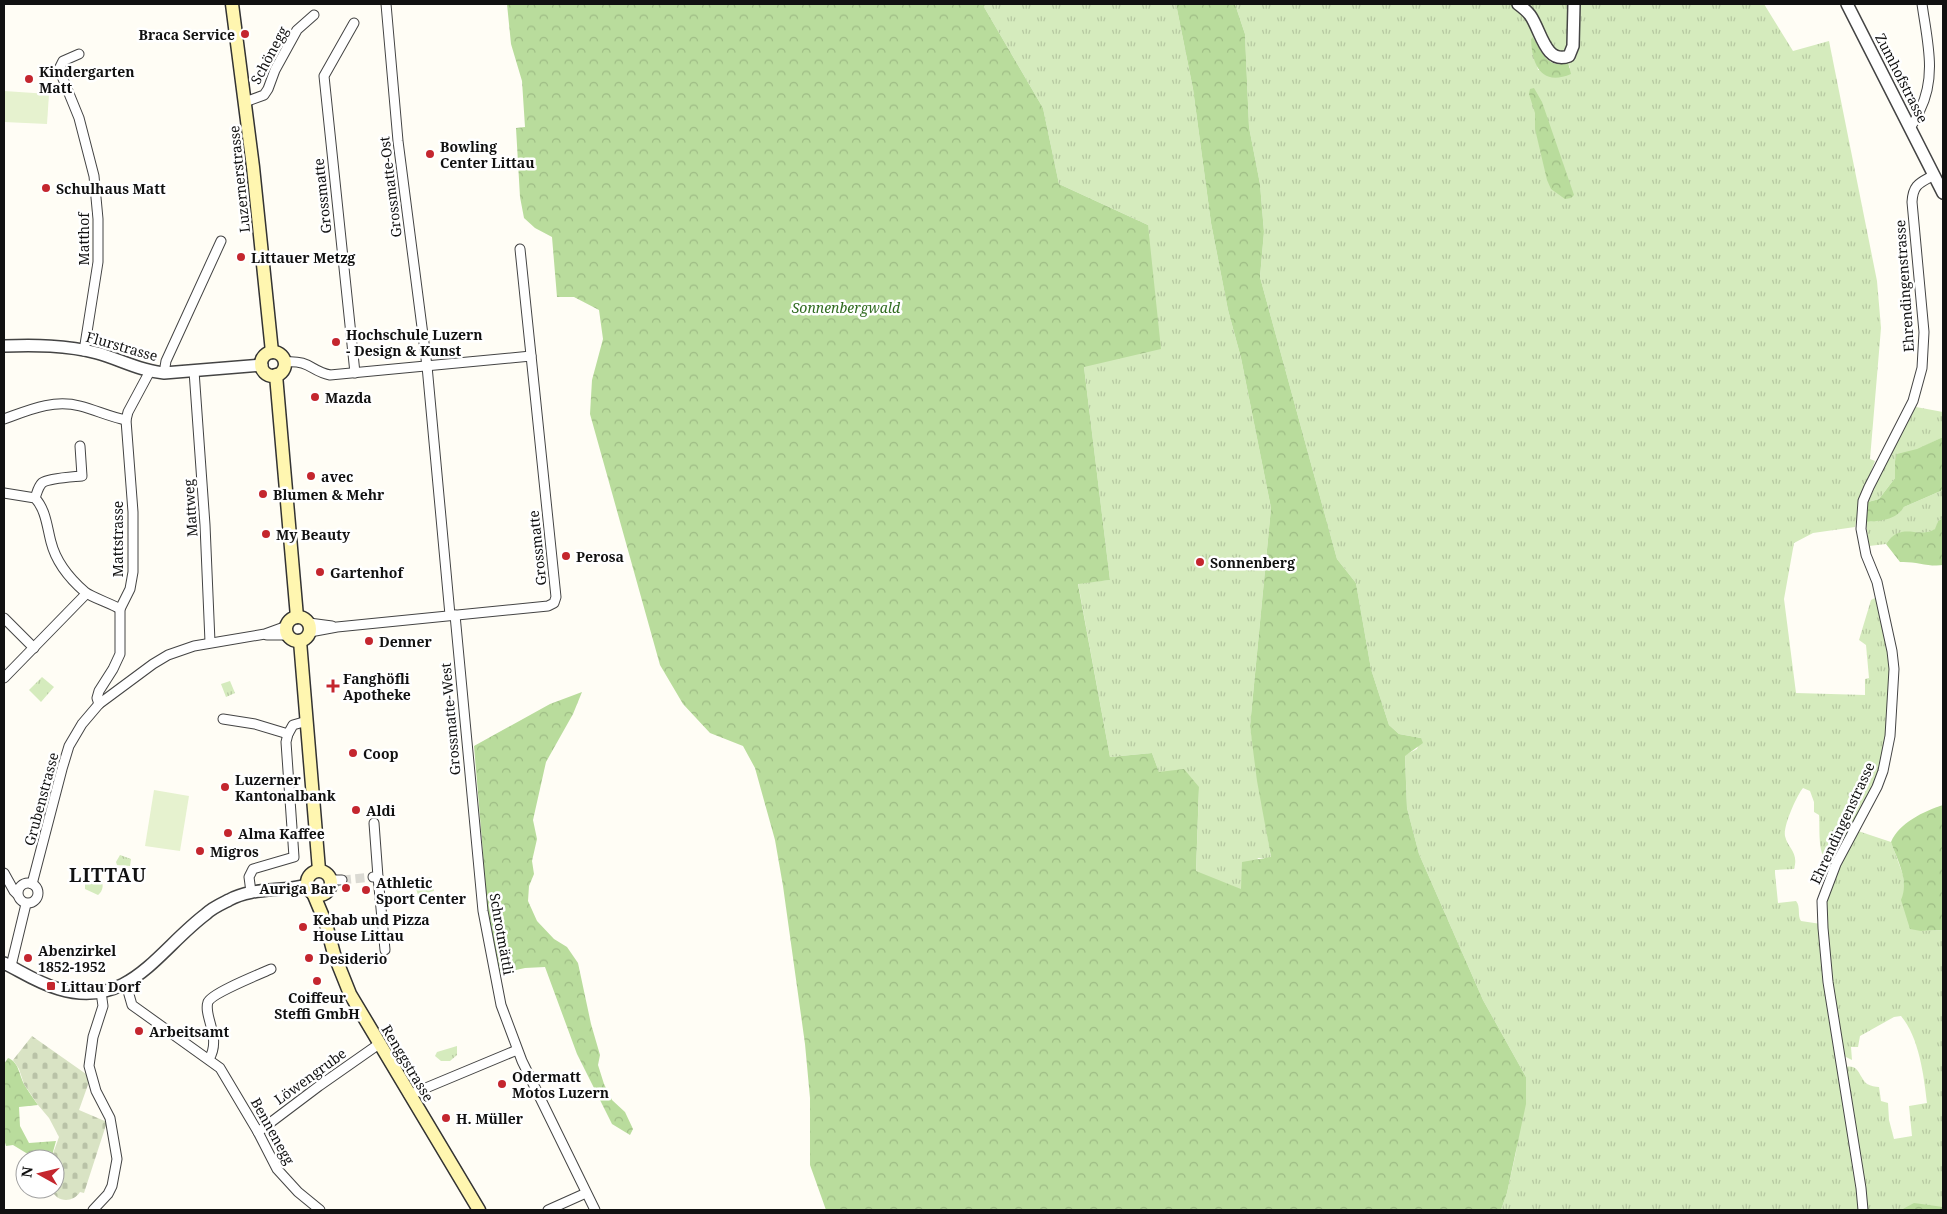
<svg xmlns="http://www.w3.org/2000/svg" width="1947" height="1214" font-family="'Noto Serif',serif">
<style>
.grass{fill:url(#grass-tufts)}
.forest{fill:url(#forest-crowns)}
.cemetery{fill:url(#cemetery-stones)}
.pitch{fill:#e6f2cf}
.lines{fill:none;stroke-linecap:round;stroke-linejoin:round}
.minor-tunnel{stroke:#dbdad3;stroke-width:9;stroke-dasharray:9 4.5;stroke-linecap:butt}
.minor-casing{stroke:#444;stroke-width:11}
.tertiary-casing{stroke:#444;stroke-width:14}
.secondary-casing{stroke:#333;stroke-width:15}
.minor{stroke:#fff;stroke-width:9}
.tertiary{stroke:#fff;stroke-width:11}
.secondary{stroke:#fff6b0;stroke-width:12}
.poi-dot{fill:#c4262e;stroke:#fff;stroke-width:2}
.labels{text-anchor:middle;dominant-baseline:central;stroke-width:5;stroke-linejoin:round;paint-order:stroke}
.poi-label{font-size:14px;font-weight:bold;fill:#111;stroke:#fff;text-anchor:start}
.street-label{font-size:14px;fill:#111;stroke:#fff}
.park-label{font-size:14px;font-style:italic;fill:#2f6b1f;stroke:#fff}
.district-label{font-size:19px;font-weight:bold;letter-spacing:1px;fill:#111;stroke:#fff}
</style>
<defs>
<pattern id="grass-tufts" width="24" height="20" patternUnits="userSpaceOnUse" patternTransform="scale(1.25)"><rect width="24" height="20" fill="#d5ebbd"/><path d="M3 7l-1-3M5 7V3M7 7l1-3M15 17l-1-3M17 17v-4M19 17l1-3" fill="none" stroke="#b6c8a1"/></pattern>
<pattern id="forest-crowns" width="20" height="18" patternUnits="userSpaceOnUse" patternTransform="scale(1.25)"><rect width="20" height="18" fill="#b9dc9c"/><path d="M2 6a3 3 0 1 1 6 0M12 15a3 3 0 1 1 6 0" fill="none" stroke="#9ebc85"/></pattern>
<pattern id="cemetery-stones" width="16" height="16" patternUnits="userSpaceOnUse" patternTransform="scale(1.25)"><rect width="16" height="16" fill="#d9e3c4"/><path d="M2 7V4a2 2 0 0 1 4 0v3zM10 15v-3a2 2 0 0 1 4 0v3z" fill="#b9c2a7"/></pattern>
</defs>
<rect width="100%" height="100%" fill="#fffdf5"/>
<g class="grass">
<path d="M985 4H1176L1193 89 1211 223 1228 310 1241 358 1271 508 1250 726 1271 858H1258L1242 890 1196 872 1199 788 1159 772 1152 753 1110 757 1078 583 1110 580 1084 367 1148 225 1059 184 1043 108 984 7Z"/>
<path d="M1235 4H1514L1538 35 1531 39 1538 70 1570 68 1568 62 1575 60 1579 48 1577 4H1764L1793 51 1829 41 1877 281 1881 328 1870 459 1875 461 1860 500 1855 527 1813 533 1794 543 1784 599 1796 693 1865 695V679L1869 678 1866 645 1859 640 1871 600 1875 598 1877 599 1891 669 1888 727 1880 770 1867 799 1836 859C1832 858 1827 859 1824 856 1818 850 1820 824 1819 815L1814 812V802L1810 791 1803 788C1797 795 1783 826 1785 836 1788 849 1799 852 1794 869L1775 870V873L1778 903 1796 901C1801 907 1797 915 1801 921L1821 924 1859 1186 1860 1210 1815 1209 1814 1210H1501L1507 1193 1516 1152 1526 1077 1483 1000 1419 854 1407 808 1405 755 1417 749 1421 738 1399 734 1389 725 1371 669 1356 583 1337 559 1260 277 1264 232 1260 184 1249 127 1245 34Z"/>
<path d="M1522 4H1572L1569 53 1557 54Z"/>
<path d="M1916 407 1943 412V437L1895 461V478L1879 499 1868 502 1885 465Z"/>
<path d="M1943 490V518L1938 521 1936 529C1917 539 1901 522 1886 544L1869 546 1866 522C1878 521 1897 518 1904 507Z"/>
<path d="M42 677 54 687 41 702 29 690Z"/>
<path d="M230 681 235 693 226 697 221 684Z"/>
<path d="M1858 831 1891 842 1903 875 1905 891 1921 931 1943 930V1207L1902 1209 1901 1210H1864L1846 1067C1859 1064 1859 1077 1867 1084 1871 1086 1875 1087 1879 1087L1881 1101 1888 1103 1889 1120 1894 1139 1912 1136 1909 1106 1927 1103C1924 1076 1919 1037 1901 1016L1894 1017 1860 1036 1858 1047H1851L1852 1060 1844 1056 1834 1012 1824 904 1831 881Z"/>
<path d="M120 855 131 859 130 866 117 865 116 862Z"/>
<path d="M430 877 434 891 418 895 414 882Z"/>
<path d="M89 880 102 883C104 887 101 893 98 895L85 889V881Z"/>
<path d="M457 1046V1055L450 1061H441L435 1056 437 1052Z"/>
</g>
<g class="forest">
<path d="M507 4H985L984 7 1043 108 1059 184 1148 225 1161 349 1084 367 1110 580 1078 584 1110 757 1152 753 1159 772 1184 769 1199 787 1196 871 1241 889 1242 862 1271 857 1257 781 1250 726 1271 508 1241 358 1228 310 1211 223 1193 89 1176 4H1235L1245 34 1249 127 1260 184 1264 232 1260 277 1337 559 1356 583 1371 669 1389 725 1399 734 1421 738 1423 743 1405 756 1407 808 1419 854 1483 1000 1526 1077V1104L1507 1193 1501 1210H826L810 1165V1098L805 1044 783 886 775 840 755 768 743 746 710 733 683 704 660 665 590 414 592 380 603 339 599 310 574 297H557L552 237 535 228 524 218 520 197 516 128 525 127 522 81 511 44Z"/>
<path d="M1533 37C1541 51 1549 71 1568 62L1571 74C1540 87 1532 63 1531 39Z"/>
<path d="M1534 88 1542 102 1574 195 1571 198 1565 199 1551 189 1547 180 1535 129V113L1529 94 1530 89Z"/>
<path d="M1943 437V490L1904 507C1896 520 1880 521 1866 522L1868 502 1879 499 1895 478V461L1897 454 1917 449Z"/>
<path d="M1943 518V565C1928 567 1915 561 1900 562L1886 544C1901 521 1917 539 1935 529L1938 521Z"/>
<path d="M582 692 573 714 546 762 533 820 537 839 532 861 534 874 529 886 528 901 537 921 554 939 567 947 578 963 591 1024 600 1055 598 1065 604 1084 612 1100 625 1112 633 1129 630 1135 612 1124 577 1054 545 967 525 968 497 974 490 941 484 884 483 853 474 746 550 704Z"/>
<path d="M1943 805V930L1921 931 1910 929 1901 900C1910 881 1897 860 1891 842 1899 823 1924 811 1943 805Z"/>
<path d="M8 1058C19 1062 19 1075 24 1084 28 1091 33 1098 38 1105L19 1107 20 1126 29 1143 56 1141 51 1159H36L13 1145 6 1146 4 1139V1064Z"/>
<path d="M1914 1203 1943 1207V1210H1901Z"/>
</g>
<path class="cemetery" d="M32 1036 86 1074 89 1082 79 1110 107 1122 84 1193 80 1192C72 1204 56 1202 51 1189H55V1159H51L59 1137 49 1118 38 1105 24 1084 19 1069 13 1060Z"/>
<g class="pitch">
<path d="M4 91 49 94 47 124 4 122Z"/>
<path d="M154 790 189 796 180 851 145 846Z"/>
</g>
<g class="lines">
<path class="minor-tunnel" d="M342 880 373 877"/>
<g class="minor-casing">
<g id="minor">
<path d="M386 4 398 141 427 366 450 615"/>
<path d="M354 23 324 76 355 373"/>
<path d="M79 54 63 61 59 69 79 118 94 176 98 219V262L84 351"/>
<path d="M245 102 264 95 268 89 275 70 297 30 314 15"/>
<path d="M1910 127C1915 122 1917 116 1920 110 1937 76 1927 40 1922 4"/>
<path d="M285 362C311 360 310 371 330 375L531 356"/>
<path d="M194 371 205 525 210 642"/>
<path d="M164 373 166 361 221 241"/>
<path d="M4 419C29 410 53 399 80 406 96 410 110 417 126 420"/>
<path d="M4 493 35 498C46 510 47 527 51 542 56 562 70 579 85 592 91 597 112 604 120 609"/>
<path d="M35 498C37 493 38 487 42 483 49 478 73 477 82 476L80 446"/>
<path d="M455 615 483 911 501 1005 522 1061 595 1210"/>
<path d="M4 618 34 648"/>
<path d="M309 623 332 626"/>
<path d="M310 632 337 627 548 606 554 603 556 597 520 249"/>
<path d="M267 635H288"/>
<path d="M4 678 86 594"/>
<path d="M99 704 97 698 99 691 113 669 120 654V609L130 589 133 572V512L126 420 128 412 150 371"/>
<path d="M223 719 255 724 288 734"/>
<path d="M4 873 14 891 17 894"/>
<path d="M373 877H378L374 823"/>
<path d="M378 877 385 950"/>
<path d="M331 880H342"/>
<circle cx="28" cy="893" r="10"/>
<path d="M32 884 62 769 69 746 82 724 99 704 153 664 168 655 194 646 265 634 287 626"/>
<path d="M251 892 249 877 253 869 294 857 286 742 288 734 293 725 307 721"/>
<path d="M11 966 26 904"/>
<path d="M126 984 132 1005 220 1068 258 1132 277 1169 298 1192 320 1210"/>
<path d="M209 1059C222 1038 203 1016 208 1002 212 993 260 974 271 969"/>
<path d="M409 1095 517 1050"/>
<path d="M258 1132 319 1086 379 1044"/>
<path d="M93 1210 108 1194 112 1186 117 1159 110 1118 96 1091 89 1066 93 1037 103 1006 101 992"/>
<path d="M548 1210 586 1193"/>
<path d="M1863 1210 1861 1188 1828 982 1823 928 1822 901 1836 864 1877 787 1883 771 1890 736 1894 669 1892 651 1877 582 1866 555 1861 529 1863 501 1869 487 1913 401 1922 368 1924 332 1912 202C1913 184 1920 183 1934 175"/>
</g>
</g>
<g class="tertiary-casing">
<g id="tertiary">
<path d="M1518 4C1522 7 1527 11 1530 15 1541 30 1545 65 1569 56L1573 46 1574 4"/>
<path d="M1847 4 1943 193"/>
<path d="M4 346C35 345 66 345 97 353 119 359 140 371 164 373L262 365"/>
<path d="M4 963C22 972 38 983 59 989 129 1010 158 950 206 914 212 908 221 904 229 900 252 887 281 892 307 885"/>
</g>
</g>
<g class="secondary-casing">
<g id="secondary">
<path d="M232 4 253 167 272 352"/>
<circle cx="273" cy="364" r="12"/>
<path d="M276 375 297 617"/>
<circle cx="298" cy="629" r="12"/>
<path d="M300 641 319 870"/>
<circle cx="319" cy="883" r="12"/>
<path d="M313 893 326 924 334 954 350 994 479 1210"/>
</g>
</g>
<use href="#minor" class="minor"/>
<use href="#tertiary" class="tertiary"/>
<use href="#secondary" class="secondary"/>
</g>
<g class="poi-dot">
<circle cx="245" cy="34" r="5"/>
<circle cx="29" cy="79" r="5"/>
<circle cx="430" cy="154" r="5"/>
<circle cx="46" cy="188" r="5"/>
<circle cx="241" cy="257" r="5"/>
<circle cx="336" cy="342" r="5"/>
<circle cx="315" cy="397" r="5"/>
<circle cx="311" cy="476" r="5"/>
<circle cx="263" cy="494" r="5"/>
<circle cx="266" cy="534" r="5"/>
<circle cx="566" cy="556" r="5"/>
<circle cx="1200" cy="562" r="5"/>
<circle cx="320" cy="572" r="5"/>
<circle cx="369" cy="641" r="5"/>
<path d="M330.5 678.5h5v5h5v5h-5v5h-5v-5h-5v-5h5z"/>
<circle cx="353" cy="753" r="5"/>
<circle cx="225" cy="787" r="5"/>
<circle cx="356" cy="810" r="5"/>
<circle cx="228" cy="833" r="5"/>
<circle cx="200" cy="851" r="5"/>
<circle cx="346" cy="888" r="5"/>
<circle cx="366" cy="890" r="5"/>
<circle cx="303" cy="927" r="5"/>
<circle cx="28" cy="958" r="5"/>
<circle cx="309" cy="958" r="5"/>
<circle cx="317" cy="981" r="5"/>
<rect x="46" y="981" width="10" height="10" rx="2.5"/>
<circle cx="139" cy="1031" r="5"/>
<circle cx="502" cy="1084" r="5"/>
<circle cx="446" cy="1118" r="5"/>
</g>
<g class="labels">
<g class="poi-label">
<text x="235" y="34" text-anchor="end">Braca Service</text>
<text x="39" y="71">Kindergarten<tspan x="39" dy="16">Matt</tspan></text>
<text x="440" y="146">Bowling<tspan x="440" dy="16">Center Littau</tspan></text>
<text x="56" y="188">Schulhaus Matt</text>
<text x="251" y="257">Littauer Metzg</text>
<text x="346" y="334">Hochschule Luzern<tspan x="346" dy="16">- Design &amp; Kunst</tspan></text>
<text x="325" y="397">Mazda</text>
<text x="321" y="476">avec</text>
<text x="273" y="494">Blumen &amp; Mehr</text>
<text x="276" y="534">My Beauty</text>
<text x="576" y="556">Perosa</text>
<text x="1210" y="562">Sonnenberg</text>
<text x="330" y="572">Gartenhof</text>
<text x="379" y="641">Denner</text>
<text x="343" y="678">Fanghöfli<tspan x="343" dy="16">Apotheke</tspan></text>
<text x="363" y="753">Coop</text>
<text x="235" y="779">Luzerner<tspan x="235" dy="16">Kantonalbank</tspan></text>
<text x="366" y="810">Aldi</text>
<text x="238" y="833">Alma Kaffee</text>
<text x="210" y="851">Migros</text>
<text x="376" y="882">Athletic<tspan x="376" dy="16">Sport Center</tspan></text>
<text x="336" y="888" text-anchor="end">Auriga Bar</text>
<text x="313" y="919">Kebab und Pizza<tspan x="313" dy="16">House Littau</tspan></text>
<text x="38" y="950">Abenzirkel<tspan x="38" dy="16">1852-1952</tspan></text>
<text x="319" y="958">Desiderio</text>
<text x="61" y="986">Littau Dorf</text>
<text x="317" y="997" text-anchor="middle">Coiffeur<tspan x="317" dy="16">Steffi GmbH</tspan></text>
<text x="149" y="1031">Arbeitsamt</text>
<text x="512" y="1076">Odermatt<tspan x="512" dy="16">Motos Luzern</tspan></text>
<text x="456" y="1118">H. Müller</text>
</g>
<g class="street-label">
<text transform="translate(269 55) rotate(-62)">Schönegg</text>
<text transform="translate(1902 78) rotate(63)">Zumhofstrasse</text>
<text transform="translate(239 179) rotate(-96)">Luzernerstrasse</text>
<text transform="translate(390 187) rotate(-97)">Grossmatte-Ost</text>
<text transform="translate(322 196) rotate(-96)">Grossmatte</text>
<text transform="translate(83 239) rotate(-90)">Matthof</text>
<text transform="translate(1904 286) rotate(-94)">Ehrendingenstrasse</text>
<text transform="translate(122 346) rotate(16)">Flurstrasse</text>
<text transform="translate(190 508) rotate(-94)">Mattweg</text>
<text transform="translate(117 539) rotate(-90)">Mattstrasse</text>
<text transform="translate(537 548) rotate(-96)">Grossmatte</text>
<text transform="translate(450 719) rotate(-95)">Grossmatte-West</text>
<text transform="translate(41 799) rotate(-75)">Grubenstrasse</text>
<text transform="translate(1842 823) rotate(-65)">Ehrendingenstrasse</text>
<text transform="translate(502 934) rotate(80)">Schrotmättli</text>
<text transform="translate(408 1063) rotate(59)">Renggstrasse</text>
<text transform="translate(310 1076) rotate(-36)">Löwengrube</text>
<text transform="translate(273 1131) rotate(61)">Bennenegg</text>
</g>
<g class="park-label">
<text x="846" y="307">Sonnenbergwald</text>
</g>
<g class="district-label">
<text x="108" y="875">LITTAU</text>
</g>
</g>
<rect width="1947" height="1214" fill="none" stroke="#111111" stroke-width="10"/>
<g transform="translate(40 1174) rotate(278)"><circle r="24" fill="#ffffff" stroke="#a0a0a0"/>
<path d="M0-4L9 19L0 12L-9 19Z" fill="#c4262e"/>
<text y="-8" font-size="14" font-weight="bold" text-anchor="middle" fill="#111111">N</text>
</g>
</svg>
